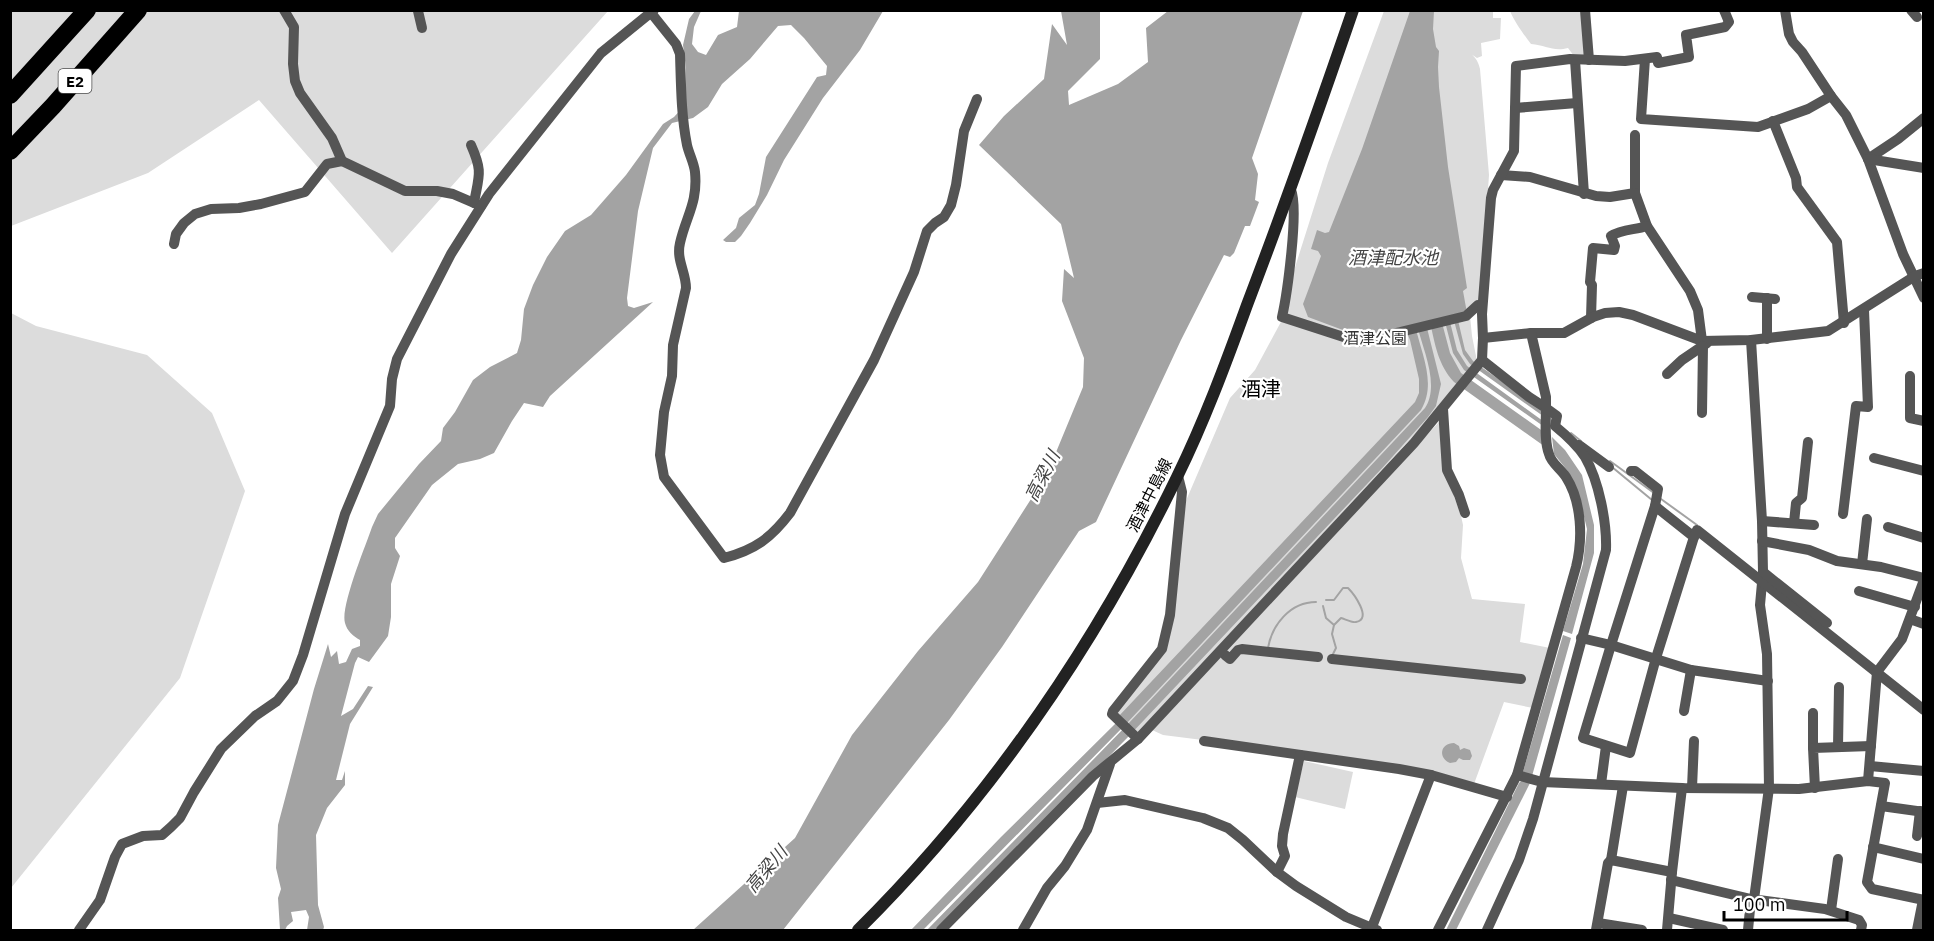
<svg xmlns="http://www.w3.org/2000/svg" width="1934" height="941" font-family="'IBM Plex Sans','Noto Sans JP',sans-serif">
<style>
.green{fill:#dcdcdc}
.water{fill:#a3a3a3}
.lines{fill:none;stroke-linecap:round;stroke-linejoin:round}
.stream{stroke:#a3a3a3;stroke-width:2}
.highway-casing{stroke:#dbdbdb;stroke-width:20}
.street{stroke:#555;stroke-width:10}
.secondary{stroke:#222;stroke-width:12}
.highway{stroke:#000;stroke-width:18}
.labels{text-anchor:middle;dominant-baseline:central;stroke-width:4.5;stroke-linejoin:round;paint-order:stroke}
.shield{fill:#fff;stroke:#4c4c4c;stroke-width:1.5}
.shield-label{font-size:15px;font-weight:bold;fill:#000}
.park-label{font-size:16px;fill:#333;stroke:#fff}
.street-label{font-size:16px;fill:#000;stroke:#fff}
.water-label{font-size:18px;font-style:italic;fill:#444;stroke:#fff}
.quarter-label{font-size:20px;fill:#000;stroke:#fff}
</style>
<rect width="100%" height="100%" fill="#fff"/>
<g class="green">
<path d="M1487 10V12L1493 11V18H1501L1500 39 1481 43 1482 56 1477 58 1465 50C1474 55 1478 60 1480 69L1489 175 1480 305 1470 316 1472 336 1477 361 1439 408 1138 734 1115 713 1163 651 1185 503 1230 398 1255 370 1282 320 1291 280 1328 163 1384 11Z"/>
<path d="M11 11H608L392 253 259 100 148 173 11 226Z"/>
<path d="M1510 11H1582L1584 56H1574L1568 48C1553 52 1546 45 1531 44 1524 35 1514 21 1510 11Z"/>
<path d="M11 313 36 326 147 355 212 413 245 491 180 678 11 888Z"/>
<path d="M1439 422 1448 479 1461 516 1463 525 1461 558 1472 599 1525 604 1520 642 1550 648 1533 708 1504 702 1474 784 1290 751 1163 735 1152 730Z"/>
<path d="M1304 761 1353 772 1345 809 1295 797Z"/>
</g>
<g class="water">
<path d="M695 11H701L694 27 692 44 698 52 706 55 718 35 737 27 739 11H883L860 50 823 98 784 160 767 195 750 223 741 236 735 242H726L723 240 736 228 739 218 755 205 759 194 766 157 817 77 826 75 827 66 804 38 791 25 778 26 750 59 722 84 708 107 693 118 672 123 653 148 638 211 627 298 628 306 634 308 653 302 550 396 543 407 524 403 512 421 494 453 480 459 458 464 432 485 395 538V548L400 556 391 584V617L388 636 369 662 358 657 355 663 341 716 353 709 368 686 373 687 350 724 336 780H342L345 771V785L327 808 316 835 318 905 324 927 323 930H307L309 917 306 910 291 912 293 921 287 926 285 930H280L278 898 281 889 276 868 278 825 314 689 328 644 331 657 337 651 339 664 346 662 352 649 360 646V640C353 636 347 631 345 623 340 607 366 545 372 527L378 514 419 464 441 441 443 428 455 412 473 380 490 367 517 353 521 340 524 309 533 285 547 257 565 231 591 215 626 175 663 124 674 117 685 105 686 68 683 45 689 19Z"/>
<path d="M1061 11H1100V59L1068 91 1069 105 1118 84 1148 62 1146 28 1168 11H1303L1252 158 1258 174 1255 200 1259 202 1250 226H1245L1234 253 1230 257 1224 255 1181 340 1096 522 1079 531 1002 647 949 720 783 930H693L795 838 852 735 918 651 978 582 1047 474 1083 387 1084 358 1062 301 1064 269 1074 278 1061 224 979 145 1004 116 1044 79 1052 24 1067 45Z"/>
<path d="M1410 11H1434L1433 29 1436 47 1439 51 1438 67 1439 87 1448 167 1467 288 1463 291 1467 313 1457 316 1465 350 1473 361 1543 411V416L1470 364 1463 354 1453 317 1449 318 1457 350 1467 366 1543 421V426L1464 370 1453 353 1444 318 1441 319 1450 353 1461 373 1544 432V446L1454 382C1438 365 1435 344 1430 322L1427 328 1441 384 1436 406 1428 417 1385 465 1128 737 939 930H927L1127 725 1425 408C1440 385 1423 350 1417 325H1415C1421 353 1437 383 1421 410L1126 724 923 930H911L1001 837 1115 724 1118 717 1415 402 1419 393V379L1410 340 1407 333 1402 327 1359 336 1308 317 1303 304 1321 256 1318 251 1311 249 1317 230 1325 233 1329 232 1362 149Z"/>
<path d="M1552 437 1565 450 1582 475 1594 525V553L1572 634 1563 631 1583 564 1587 529 1579 496 1567 470 1554 454Z"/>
<path d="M1563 635 1571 638 1532 776 1523 772Z"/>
<path d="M1454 743 1459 746 1460 750 1464 748 1470 750 1472 756 1470 760H1463L1459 758 1456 762 1450 763C1438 758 1440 743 1454 743Z"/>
<path d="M1522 780 1530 783 1456 930H1446L1519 783Z"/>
</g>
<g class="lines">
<g class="stream">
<path d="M1571 433 1581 441"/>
<path d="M1610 461 1654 493"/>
<path d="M1612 467 1652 500"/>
<path d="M1661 499 1697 525"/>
<path d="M1326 600H1334L1343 588H1348C1353 593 1373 619 1356 622 1352 623 1345 619 1341 618L1334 625"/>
<path d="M1323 606 1326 618 1334 625 1332 634 1336 648 1333 654"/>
<path d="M1268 648C1272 625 1290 602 1316 602"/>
</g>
<g class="highway-casing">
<g id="highway">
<path d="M10 95 87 10"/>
<path d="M10 151 53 106 138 10"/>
</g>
</g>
<g class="street">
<path d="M284 10 294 27 293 64 295 81 300 93 332 138 342 161 405 191H437L453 194 481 206"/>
<path d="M1585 10 1589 60"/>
<path d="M1785 10 1789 34 1793 42 1802 52 1831 96 1846 115 1868 159 1903 254 1924 298"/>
<path d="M1911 10 1917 17"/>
<path d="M418 11 422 28"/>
<path d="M652 14 676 44 680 54C681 84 681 115 687 145 689 154 694 163 695 172 698 203 686 216 680 243 676 260 686 272 686 288L673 345 672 376 664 412 660 455 664 477 724 558C755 550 771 538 790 513L874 360 914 272 927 231 935 223 944 217 951 205 956 185 964 131 977 99"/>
<path d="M1645 59 1641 119 1758 127 1808 109 1831 96"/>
<path d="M1575 60 1584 194"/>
<path d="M1515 108 1577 103"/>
<path d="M1773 121 1796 178 1797 187 1837 242 1844 323"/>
<path d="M1635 135V193L1647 226 1690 291 1698 310 1702 341"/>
<path d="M471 145C483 172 479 175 474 203"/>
<path d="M1868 159 1898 139 1924 118"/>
<path d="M1868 159 1924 168"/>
<path d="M1501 175 1530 177 1596 196 1610 197 1635 193"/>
<path d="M1291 190C1299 209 1287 295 1282 317L1359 342 1466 316 1478 305"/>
<path d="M174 244 176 234 184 223 195 214 211 209 239 208 261 204 305 192 327 164 342 161"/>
<path d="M1752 297 1775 299"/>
<path d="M1591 318 1592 285 1590 282 1593 248 1614 250 1615 246 1611 236C1622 229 1635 230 1647 226"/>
<path d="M1483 338 1531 333H1564L1593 317 1605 313 1619 312 1633 315 1702 341 1751 340 1828 331 1915 276 1924 273"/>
<path d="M1767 339V298"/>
<path d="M1751 340 1762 521 1763 572 1760 605 1767 654 1769 788 1754 899"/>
<path d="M1667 374 1682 360 1707 343"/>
<path d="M1910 376V418L1924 421"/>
<path d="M1443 409 1447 470 1459 495 1465 513"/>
<path d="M1702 413 1703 346"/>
<path d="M1579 445 1609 467"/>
<path d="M1874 458 1924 471"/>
<path d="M1631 471H1635L1658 489 1655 506"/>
<path d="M1655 506 1694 537 1656 658 1630 753 1583 738 1611 645Z"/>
<path d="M1843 514 1856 406 1868 407 1864 310"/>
<path d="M1762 521 1814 525"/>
<path d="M1794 523 1796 503 1802 498 1808 442"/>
<path d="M1888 527 1924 538"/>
<path d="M1694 537 1697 530 1924 710"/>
<path d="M1762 541 1809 550 1837 561 1881 567 1924 578"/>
<path d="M1862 564 1867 519"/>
<path d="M1763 572 1827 623"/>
<path d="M1859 591 1915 607"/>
<path d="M1910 619 1924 624"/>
<path d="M1581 638 1611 645 1691 670 1768 681"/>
<path d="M1225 655 1230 659 1238 650 1242 649 1318 657"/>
<path d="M1332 659 1521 679"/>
<path d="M1684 711 1691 670"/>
<path d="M1813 713V748"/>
<path d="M1138 739 1112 714 1113 711 1162 649 1170 615 1182 492 1178 476"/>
<path d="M1204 741 1399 769 1431 775 1507 797"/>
<path d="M1838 747 1839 687"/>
<path d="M1870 766 1924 771"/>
<path d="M1517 775 1542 782 1682 788 1799 789 1868 781 1885 783 1867 882 1872 889 1924 900"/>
<path d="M1868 781 1877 672 1902 639 1924 580"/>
<path d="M1601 784 1606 746"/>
<path d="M1692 788 1694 741"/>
<path d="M1815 788 1813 748 1871 746"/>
<path d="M1097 803 1125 800 1203 818 1228 828 1243 840 1277 872 1296 886 1346 917 1377 930"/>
<path d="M1881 806 1924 812"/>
<path d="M1917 836 1920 811"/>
<path d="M1873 847 1924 859"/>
<path d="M1611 860 1623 786"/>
<path d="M1277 872 1285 856 1282 846 1283 834 1300 755"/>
<path d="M1671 880 1751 899 1825 909 1859 920 1862 925 1861 930"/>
<path d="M1831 910 1838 859"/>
<path d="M1669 918 1723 930"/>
<path d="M1598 923 1642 930"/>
<path d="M1372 927 1431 775"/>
<path d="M79 930 100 900 115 857 122 844 143 836 162 835 171 827 180 818 194 792 221 749 255 716 277 701 293 681 303 655 345 514 390 406 392 379 397 359 451 254 489 194 601 53 654 10"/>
<path d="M941 930 1093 776 1138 739 1414 443 1482 360 1483 338 1482 314 1491 198 1493 190 1514 151 1516 66 1570 59 1625 61 1657 57 1658 63 1689 57 1686 35 1725 27 1729 22 1724 10"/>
<path d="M1023 930 1047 888 1065 866 1087 830 1110 764"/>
<path d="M1438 930 1517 775 1576 567C1583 539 1582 502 1566 477 1561 469 1551 463 1549 454 1544 441 1546 422 1546 408L1529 397 1482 360"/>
<path d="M1487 930 1519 860 1533 819 1606 550C1607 523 1599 481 1585 457 1577 445 1566 435 1555 426L1557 416 1546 408V397L1531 333"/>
<path d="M1596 930 1608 863 1611 860 1672 872"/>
<path d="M1667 930 1672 872 1682 788"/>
<path d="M1748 930 1751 899"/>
<path d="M1917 930 1923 900"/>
</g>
<path class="secondary" d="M858 930C990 799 1096 644 1177 477 1204 422 1226 363 1247 305 1284 208 1319 109 1353 10"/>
<use href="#highway" class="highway"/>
</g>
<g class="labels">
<rect class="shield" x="58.5" y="69" width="33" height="24" rx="4.5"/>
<g class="shield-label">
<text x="75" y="81">E2</text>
</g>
<g class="park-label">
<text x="1375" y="338">酒津公園</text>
</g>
<g class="street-label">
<text transform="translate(1149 495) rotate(-63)">酒津中島線</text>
</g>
<g class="water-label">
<text x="1393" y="257">酒津配水池</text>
<text transform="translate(1042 476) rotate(-63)">高梁川</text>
<text transform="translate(766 869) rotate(-50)">高梁川</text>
</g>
<g class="quarter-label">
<text x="1261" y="388">酒津</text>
</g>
</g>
<rect width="1934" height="941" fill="none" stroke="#000000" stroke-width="24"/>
<path d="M1724 911v9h123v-9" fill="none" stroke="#000000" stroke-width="3"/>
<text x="1733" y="911" font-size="18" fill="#000000" stroke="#ffffff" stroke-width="4.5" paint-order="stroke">100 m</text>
</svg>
